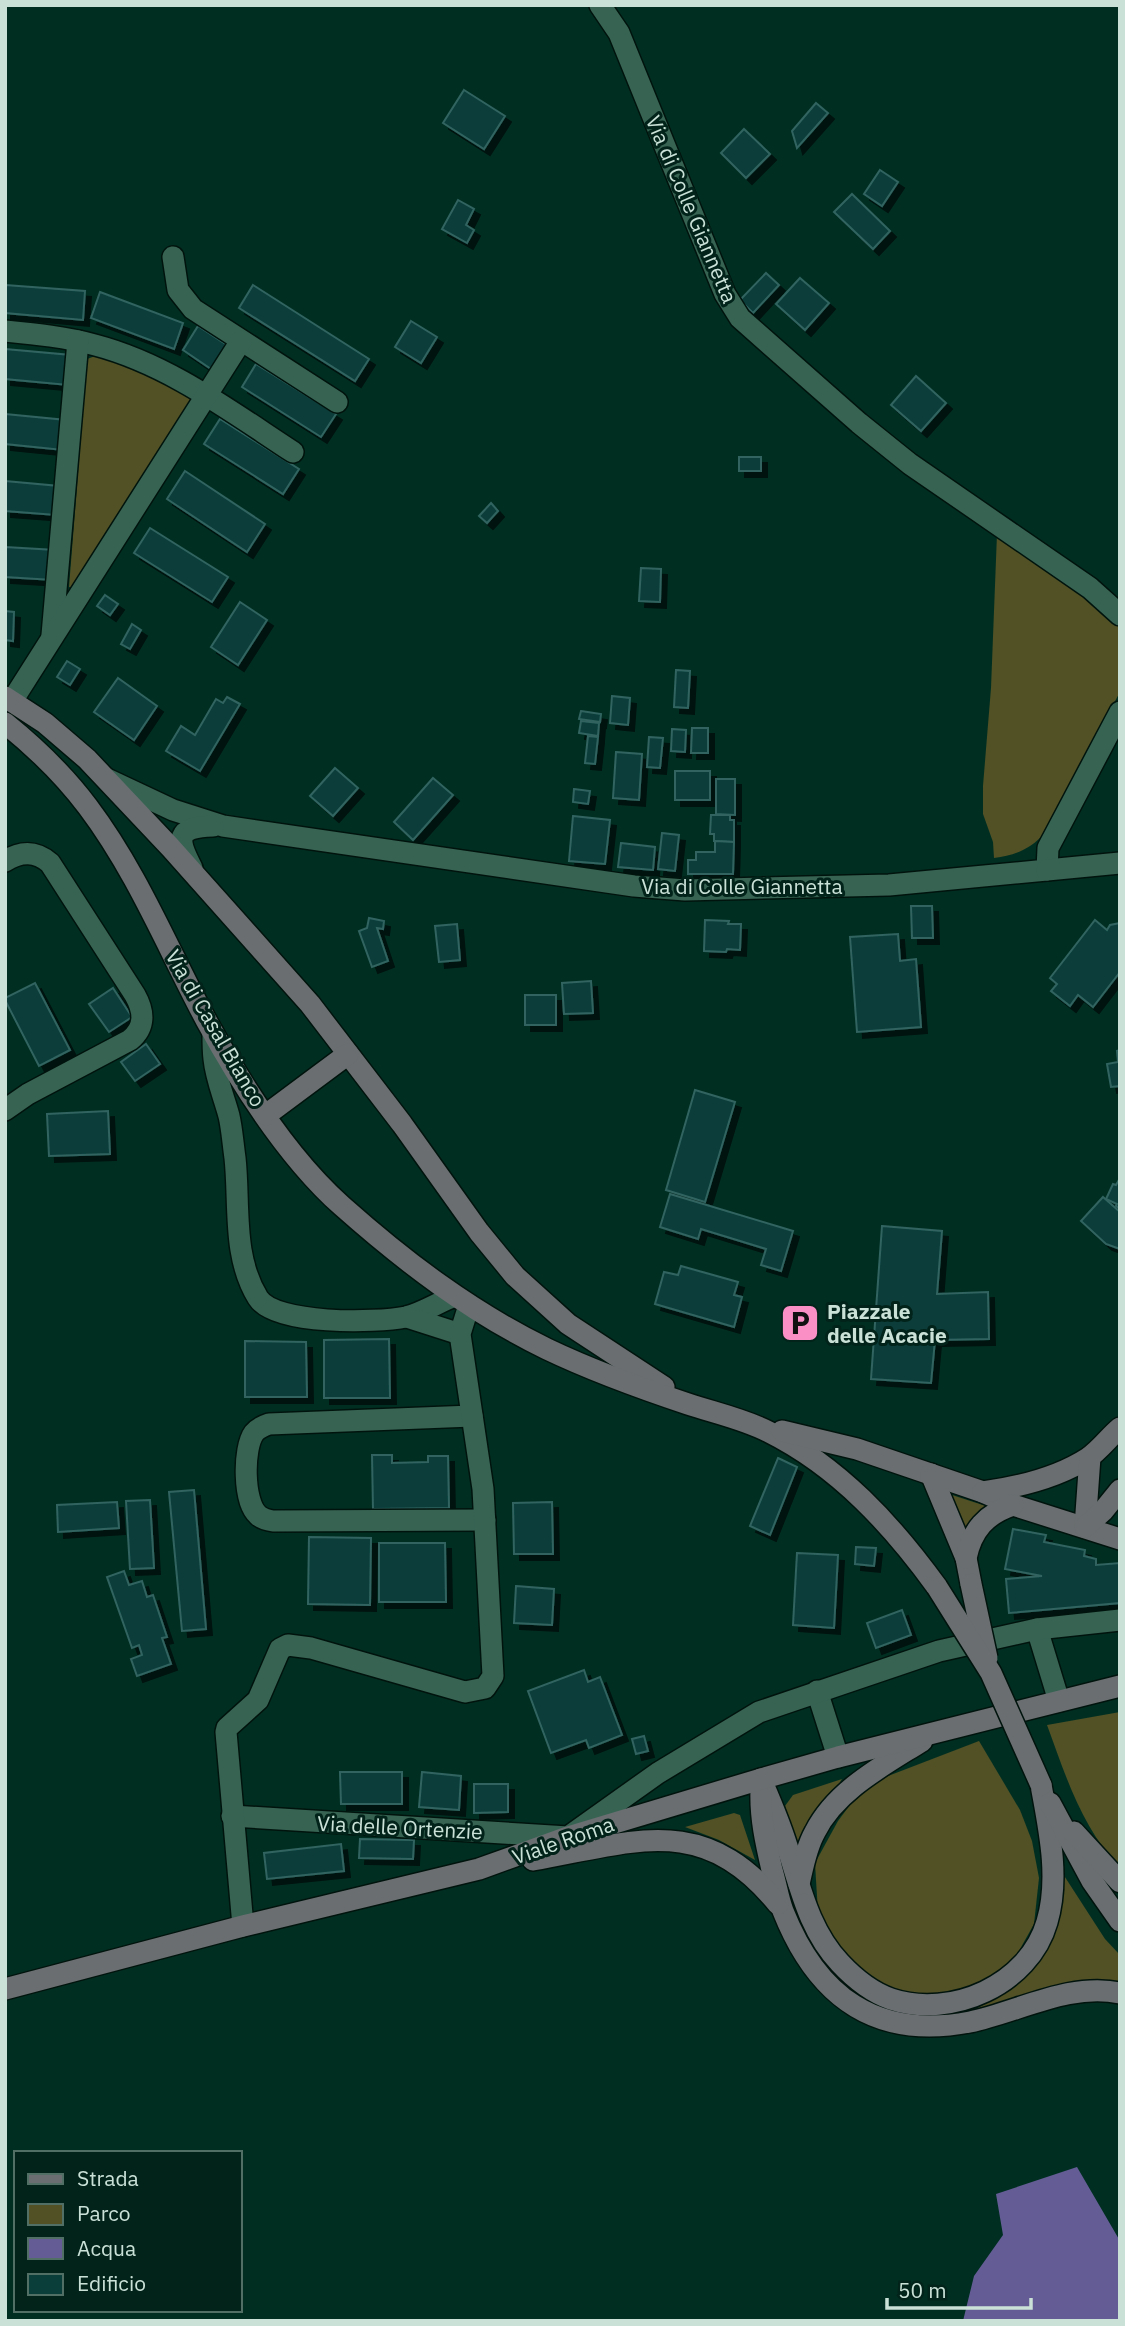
<svg xmlns="http://www.w3.org/2000/svg" width="1125" height="2326" font-family="'IBM Plex Sans',sans-serif">
<style>
.green{fill:#515125}
.water{fill:#645d95}
.building{fill:#0a3e3b;stroke:#316460;stroke-width:2;filter:url(#shadow)}
.lines{fill:none;stroke-linecap:round;stroke-linejoin:round}
.street-casing{stroke:#00140d;stroke-width:24}
.secondary-casing{stroke:#00140d;stroke-width:24}
.street{stroke:#376353;stroke-width:21}
.secondary{stroke:#6a6e70;stroke-width:21}
.secondary-bridge-casing{stroke:#00140d;stroke-width:24;stroke-linecap:butt}
.secondary-bridge{stroke:#6a6e70;stroke-width:21}
.labels{text-anchor:middle;dominant-baseline:central;stroke-width:6;stroke-linejoin:round;paint-order:stroke}
.street-label{font-size:21px;fill:#cae1d8;stroke:#012319}
.poi-label{font-size:21px;font-weight:bold;fill:#cae1d8;stroke:#012319;text-anchor:start}
</style>
<defs>
<filter id="shadow"><feDropShadow dx="6" dy="6" stdDeviation="0" flood-color="#0009"/></filter>
</defs>
<rect width="100%" height="100%" fill="#002f22"/>
<g class="green">
<path d="M98 355 122 363 193 397 195 407 78 588 69 587 87 359Z"/>
<path d="M997 534 1106 609 1120 623V692L1041 837C1027 851 1013 855 994 858L993 842 983 814V786L991 688Z"/>
<path d="M949 1494 986 1506 965 1536Z"/>
<path d="M1120 1712V1867C1082 1829 1065 1774 1047 1725Z"/>
<path d="M979 1741 1020 1810 1032 1841 1039 1878 1034 1924 1015 1958 978 1989 920 1997 888 1990 846 1960 818 1913 815 1863 838 1821 858 1794 888 1776Z"/>
<path d="M842 1779 799 1848 785 1806 793 1795Z"/>
<path d="M734 1813 740 1815 755 1860 719 1840 685 1827Z"/>
<path d="M1063 1874 1105 1939 1120 1955V1987L972 2015V2011L1012 1989 1037 1963 1054 1933 1061 1902Z"/>
</g>
<path class="water" d="M1077 2167 1120 2241V2321H963L974 2276 1003 2235 996 2194Z"/>
<g class="building">
<path d="M464 90 505 116 484 149 443 123Z"/>
<path d="M816 103 828 113 797 148 792 131Z"/>
<path d="M744 129 770 154 746 178 721 153Z"/>
<path d="M880 170 898 182 882 206 864 194Z"/>
<path d="M852 194 890 231 873 249 834 212Z"/>
<path d="M458 200 474 209 466 225 474 230 467 243 442 229Z"/>
<path d="M766 273 779 285 753 313 740 300Z"/>
<path d="M800 278 829 303 805 330 776 304Z"/>
<path d="M5 285 85 291 83 320 5 313Z"/>
<path d="M253 285 369 359 355 381 239 308Z"/>
<path d="M100 292 183 323 174 349 91 318Z"/>
<path d="M411 321 437 337 421 363 395 347Z"/>
<path d="M198 326 230 347 214 371 183 350Z"/>
<path d="M5 349 71 355 68 385 5 379Z"/>
<path d="M256 364 336 414 321 437 242 387Z"/>
<path d="M916 376 946 403 921 431 891 405Z"/>
<path d="M5 414 66 420 63 450 5 444Z"/>
<path d="M220 419 299 469 283 494 204 444Z"/>
<rect x="739" y="457" width="22" height="14"/>
<path d="M185 471 265 524 247 552 167 499Z"/>
<path d="M5 481 59 486 56 515 5 511Z"/>
<path d="M491 503 498 511 487 523 479 516Z"/>
<path d="M150 528 228 577 212 602 134 553Z"/>
<path d="M5 547 55 550 53 580 5 577Z"/>
<path d="M641 568 661 569 660 602 639 601Z"/>
<path d="M105 595 118 604 110 615 97 606Z"/>
<path d="M240 602 267 620 238 665 211 647Z"/>
<path d="M5 611 14 612 13 641 5 640Z"/>
<path d="M132 624 141 630 130 649 121 644Z"/>
<path d="M67 661 80 669 70 685 57 677Z"/>
<path d="M676 670 690 671 688 708 674 707Z"/>
<path d="M118 678 157 706 134 740 94 712Z"/>
<path d="M612 696 630 698 628 725 610 723Z"/>
<path d="M227 697 240 704 200 771 166 751 181 726 195 735 216 699 223 703Z"/>
<path d="M581 711 601 714 600 722 579 719Z"/>
<path d="M581 721 599 723 598 736 579 733Z"/>
<path d="M692 728H708V753H691Z"/>
<path d="M672 729 686 730 685 752 671 751Z"/>
<path d="M588 736 598 737 595 764 585 763Z"/>
<path d="M649 737 663 738 660 768 647 767Z"/>
<path d="M616 752 642 754 639 800 613 798Z"/>
<path d="M335 768 358 788 333 816 310 796Z"/>
<rect x="675" y="771" width="35" height="29"/>
<path d="M433 778 453 795 413 840 394 822Z"/>
<path d="M716 779H735V815L716 814Z"/>
<path d="M574 789 590 791 588 804 573 802Z"/>
<path d="M711 815H730V820H734V842L714 841V834H710Z"/>
<path d="M573 816 610 820 605 864 569 861Z"/>
<path d="M662 833 679 835 675 871 658 869Z"/>
<path d="M715 841 734 842 733 874H688V860H696V852H715Z"/>
<path d="M621 843 655 847 653 870 618 867Z"/>
<path d="M911 906H932L933 938H912Z"/>
<path d="M369 918 384 921 383 929 377 928 388 961 372 967 359 931 367 928Z"/>
<path d="M705 920 729 921 728 924H741L740 950 727 949 726 952 704 951Z"/>
<path d="M1095 920 1107 930 1110 925 1120 923V972L1093 1007 1078 995 1070 1006 1051 991 1057 984 1050 978Z"/>
<path d="M457 924 460 960 439 962 435 926Z"/>
<path d="M898 934 900 961 916 959 921 1027 857 1032 850 937Z"/>
<path d="M591 981 593 1013 564 1014 562 983Z"/>
<path d="M35 983 70 1050 39 1066 5 1000V998Z"/>
<path d="M113 988 132 1017 109 1032 89 1004Z"/>
<rect x="525" y="995" width="31" height="30"/>
<path d="M146 1044 160 1064 135 1081 121 1062Z"/>
<path d="M1120 1050V1086L1111 1087 1107 1064 1118 1062 1117 1051Z"/>
<path d="M695 1090 735 1102 705 1202 666 1190Z"/>
<path d="M108 1111 110 1154 49 1156 47 1114Z"/>
<path d="M1120 1178V1209L1116 1206 1117 1204 1106 1199 1113 1184 1116 1185Z"/>
<path d="M670 1194 793 1231 781 1271 761 1265 766 1249 701 1229 698 1239 660 1227Z"/>
<path d="M1103 1197 1120 1212V1249L1106 1244 1081 1221Z"/>
<path d="M882 1226 942 1231 937 1294 988 1292 989 1339 935 1340 931 1383 871 1379Z"/>
<path d="M681 1266 738 1282 734 1295 742 1297 734 1327 655 1304 664 1272 678 1275Z"/>
<path d="M389 1339 390 1398H324V1340Z"/>
<path d="M245 1341 306 1342 307 1397H245Z"/>
<path d="M372 1455H392V1463L428 1462V1456H448L449 1508 373 1509Z"/>
<path d="M778 1458 797 1467 770 1535 750 1526Z"/>
<path d="M194 1490 206 1629 182 1631 169 1492Z"/>
<path d="M150 1500 154 1568 130 1569 126 1501Z"/>
<path d="M117 1502 119 1528 58 1532 57 1505Z"/>
<path d="M552 1502 553 1554H514L513 1503Z"/>
<path d="M1013 1529 1046 1535 1044 1542 1085 1550 1084 1556 1096 1559V1565L1120 1563V1603L1009 1613 1006 1579 1042 1576 1005 1569Z"/>
<path d="M309 1537 371 1538 370 1605 308 1604Z"/>
<path d="M379 1543H445L446 1602H379Z"/>
<path d="M856 1547 876 1548 874 1566 855 1564Z"/>
<path d="M797 1553 838 1555 834 1628 793 1625Z"/>
<path d="M124 1571 129 1585 142 1581 147 1597 153 1595 167 1637 162 1638 171 1664 137 1676 131 1659 142 1655 139 1645 132 1648 107 1577Z"/>
<path d="M516 1586 554 1589 552 1625 514 1623Z"/>
<path d="M902 1610 911 1635 876 1648 867 1623Z"/>
<path d="M584 1670 588 1682 600 1677 622 1735 589 1748 586 1740 551 1753 528 1691Z"/>
<path d="M644 1736 648 1751 636 1754 632 1739Z"/>
<path d="M340 1772H402V1804H341Z"/>
<path d="M422 1772 461 1776 459 1810 419 1807Z"/>
<path d="M474 1784H508V1812L474 1813Z"/>
<path d="M360 1839 414 1840 413 1859 359 1858Z"/>
<path d="M341 1844 344 1871 267 1879 264 1853Z"/>
</g>
<g class="lines">
<g class="street-casing">
<g id="street">
<path d="M600 5 619 33 725 294 740 318 859 423 910 464 1090 588 1120 615"/>
<path d="M173 257 178 290 193 309 337 402"/>
<path d="M5 331C36 334 66 337 95 345 168 364 230 411 293 452"/>
<path d="M52 635 78 341"/>
<path d="M12 701 241 341"/>
<path d="M107 779 173 810 223 826 634 886 685 890 889 885 1047 870 1048 848 1120 712"/>
<path d="M5 861C21 851 36 851 50 863L135 995C144 1011 146 1027 130 1040L28 1094 5 1110"/>
<path d="M192 868C177 839 175 827 213 826"/>
<path d="M1047 870 1120 863"/>
<path d="M213 1033C213 1041 213 1051 214 1059 216 1079 224 1097 229 1116 232 1129 233 1144 235 1158 240 1204 232 1256 258 1298 275 1325 376 1323 406 1317 422 1313 439 1302 455 1296"/>
<path d="M407 1317 460 1334"/>
<path d="M472 1416 269 1424C263 1426 258 1428 254 1433 243 1448 243 1502 258 1515 262 1519 267 1520 273 1521L485 1520"/>
<path d="M1037 1629 1059 1701"/>
<path d="M817 1691 838 1757"/>
<path d="M232 1816 568 1837 658 1773 759 1712 939 1651 1037 1629 1120 1620"/>
<path d="M243 1926 226 1732 227 1728 258 1700 280 1649 288 1645 311 1648 465 1692 485 1688 493 1676 483 1489 460 1334 469 1305"/>
</g>
</g>
<g class="secondary-casing">
<g id="secondary">
<path d="M5 697 45 723 87 759 171 848 310 1004 402 1124 479 1232 515 1276 568 1324 664 1387"/>
<path d="M5 723C36 748 64 775 88 807 137 872 168 949 206 1020 241 1084 288 1158 342 1206 405 1262 471 1312 547 1349 593 1371 640 1388 688 1404 715 1413 744 1419 769 1432 839 1467 892 1525 937 1587"/>
<path d="M266 1115 348 1054"/>
<path d="M782 1431 857 1449 983 1492 1013 1505 1120 1539"/>
<path d="M931 1474 966 1558 971 1584"/>
<path d="M983 1492C1019 1487 1057 1478 1088 1458 1100 1450 1109 1437 1120 1428"/>
<path d="M1085 1527 1090 1457"/>
<path d="M1085 1527 1103 1511 1120 1490"/>
<path d="M966 1558C972 1530 986 1514 1013 1505"/>
<path d="M761 1779C770 1800 779 1821 786 1843 800 1885 808 1929 840 1963 854 1978 871 1992 891 1999 951 2019 1029 1985 1047 1922 1060 1878 1049 1829 1041 1785"/>
<path d="M761 1791C760 1818 766 1844 772 1870 776 1883 778 1898 783 1911 817 1997 876 2040 970 2022 1018 2012 1070 1982 1120 1993"/>
<path d="M1050 1803 1092 1881 1120 1921"/>
<path d="M1074 1832 1120 1882"/>
<path d="M533 1860C635 1842 703 1812 778 1904"/>
<path d="M799 1884C803 1867 806 1848 815 1832 836 1790 884 1765 922 1741"/>
<path d="M5 1989 243 1926 479 1869 568 1837 761 1779 838 1757 1120 1686"/>
</g>
</g>
<use href="#street" class="street"/>
<use href="#secondary" class="secondary"/>
<g class="secondary-bridge-casing">
<g id="secondary-bridge">
<path d="M971 1584 987 1658"/>
<path d="M937 1587 991 1673 1041 1785"/>
</g>
</g>
<use href="#secondary-bridge" class="secondary-bridge"/>
</g>
<defs>
<g id="parking-square" transform="scale(2.0125)"><rect x="-9" y="-9" width="18" height="18" rx="4" fill="#fa8fc6" stroke="#012319"/><path d="M-3.5-5.5H1a3.5 3.5 0 0 1 0 7H-1V5.5H-3.5ZM-1-3.4V-.6H.8a1.4 1.4 0 0 0 0-2.8Z" fill="#111"/></g>
</defs>
<g fill-rule="evenodd">
<use href="#parking-square" x="800" y="1323"/>
</g>
<g class="labels">
<g class="street-label">
<text transform="translate(692 209) rotate(67)">Via di Colle Giannetta</text>
<text x="742" y="886">Via di Colle Giannetta</text>
<text transform="translate(216 1028) rotate(60)">Via di Casal Bianco</text>
<text transform="translate(400 1827) rotate(3)">Via delle Ortenzie</text>
<text transform="translate(563 1840) rotate(-19)">Viale Roma</text>
</g>
<g class="poi-label">
<text x="827" y="1311">Piazzale<tspan x="827" dy="24">delle Acacie</tspan></text>
</g>
</g>
<rect width="1125" height="2326" fill="none" stroke="#cae1d8" stroke-width="14"/>
<rect x="14" y="2151" width="228" height="161" fill="#012319" stroke="#516f65" stroke-width="2"/>
<rect x="28" y="2174" width="35" height="10" fill="#6a6e70" stroke="#516f65" stroke-width="2"/>
<text x="77" y="2186" font-size="21" fill="#cae1d8">Strada</text>
<rect x="28" y="2204" width="35" height="21" fill="#515125" stroke="#516f65" stroke-width="2"/>
<text x="77" y="2221" font-size="21" fill="#cae1d8">Parco</text>
<rect x="28" y="2238" width="35" height="21" fill="#645d95" stroke="#516f65" stroke-width="2"/>
<text x="77" y="2256" font-size="21" fill="#cae1d8">Acqua</text>
<rect x="28" y="2274" width="35" height="21" fill="#0a3e3b" stroke="#516f65" stroke-width="2"/>
<text x="77" y="2291" font-size="21" fill="#cae1d8">Edificio</text>
<path d="M887 2298v10h144v-10" fill="none" stroke="#cae1d8" stroke-width="3.5"/>
<text x="898" y="2298" font-size="21" fill="#cae1d8" stroke="#012319" stroke-width="5" paint-order="stroke">50 m</text>
</svg>
